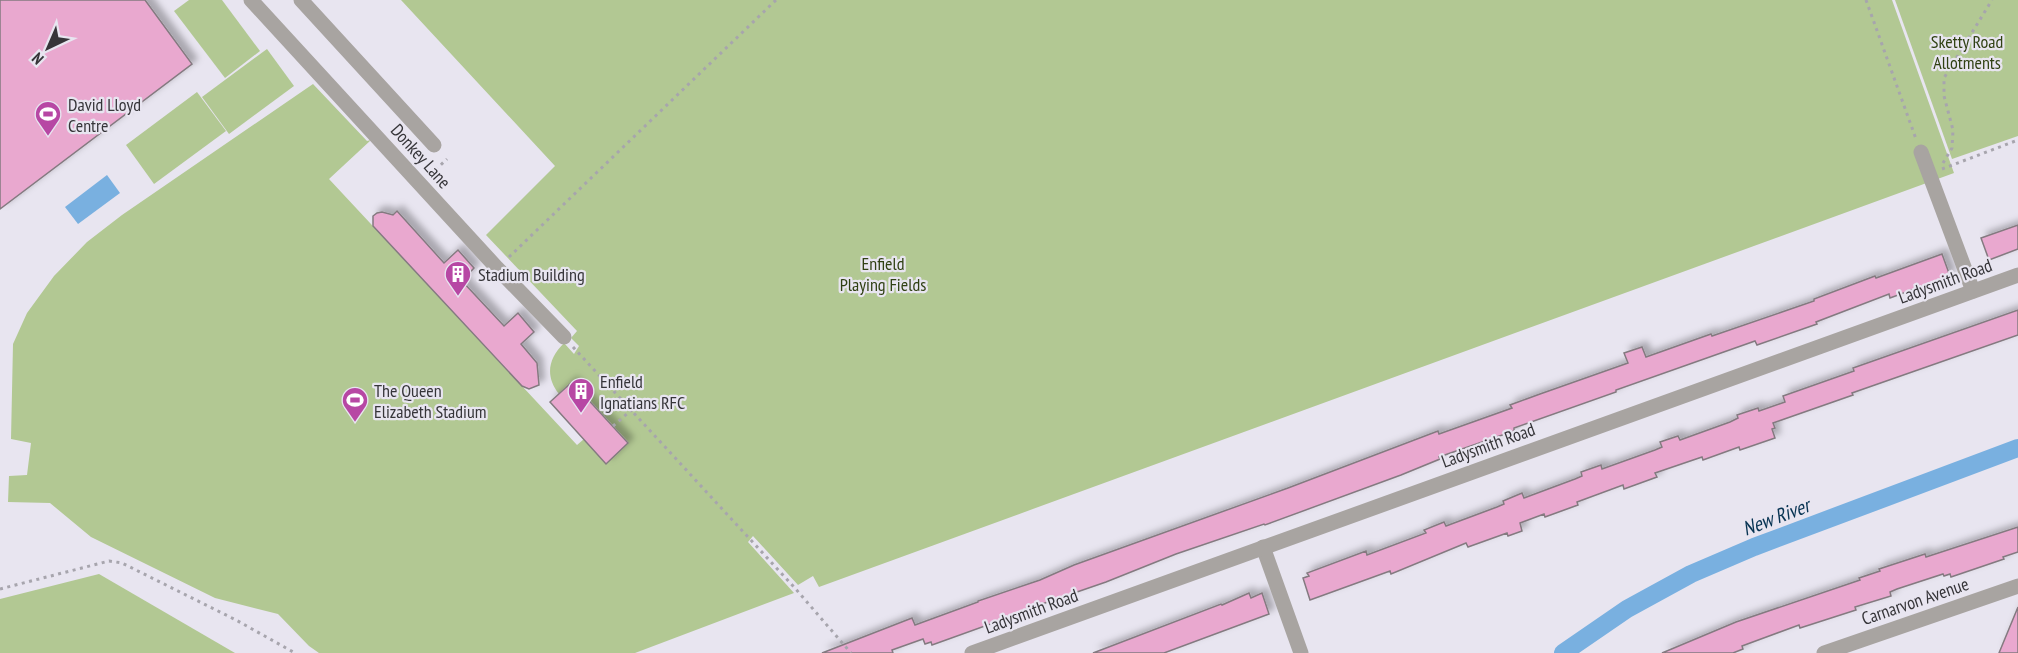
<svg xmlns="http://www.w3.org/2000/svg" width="2018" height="653" font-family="'PT Sans Narrow',sans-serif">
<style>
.green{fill:#b2c893}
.water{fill:#79b0e0}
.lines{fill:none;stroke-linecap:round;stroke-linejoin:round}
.canal{stroke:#79b0e0;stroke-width:18}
.building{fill:#e9a8cf;stroke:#847a80;stroke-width:1.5;filter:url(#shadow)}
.path{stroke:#a7a5ad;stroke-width:3;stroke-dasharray:3 4.5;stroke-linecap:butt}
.minor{stroke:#a8a4a1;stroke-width:15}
.labels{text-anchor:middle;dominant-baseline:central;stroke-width:4.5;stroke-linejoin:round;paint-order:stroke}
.park-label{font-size:18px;fill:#304113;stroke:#e8e5f0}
.poi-label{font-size:18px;fill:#363539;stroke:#e8e5f0;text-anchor:start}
.street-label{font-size:18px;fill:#363539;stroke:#e8e5f0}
.water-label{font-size:20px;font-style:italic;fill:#073352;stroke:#e8e5f0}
</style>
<defs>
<filter id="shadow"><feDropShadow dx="5.5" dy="-5.5" stdDeviation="3" flood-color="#0004"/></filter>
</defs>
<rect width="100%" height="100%" fill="#e8e5f0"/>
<g class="green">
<path d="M189 0H222L260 51 225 78 174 11Z"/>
<path d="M401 0H1892L1954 173 819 587 813 576 798 585 753 536 748 542 794 593 635 653H319L309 646 278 614 215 598 91 537 50 503 8 502 9 476 27 475 31 443 11 439 13 344 27 313 54 276 87 242 122 215 313 84 367 141 371 140 329 179 577 445 584 439 606 463 628 442 573 382 559 394C545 376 548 359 564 343L574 354 579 346 571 338 577 331 486 235 555 166Z"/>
<path d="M1895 0H2018V136L1952 159Z"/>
<path d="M267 49 294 86 229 134 202 97Z"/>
<path d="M197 92 226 131 154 184 126 145Z"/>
<path d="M99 574 235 653H0V599Z"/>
</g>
<path class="water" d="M107 175 120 193 78 224 65 207Z"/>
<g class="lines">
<path class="canal" d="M1563 653 1627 609 1691 574 1754 547 2018 448"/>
</g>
<g class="building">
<path d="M0 0H145L192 64 0 209Z"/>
<path d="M397 211 444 263 458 250 474 268 462 281 504 326 518 313 534 332 521 344 537 363 539 385 529 389 522 386 373 226V216L377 213 382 212 393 215Z"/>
<path d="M2018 225V249L1989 260 1981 238Z"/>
<path d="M1942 254 1950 276 1890 298 1889 294 1816 322 1817 324 1757 345 1755 341 1616 390V392L1514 428V431L1439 457 1440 459 1401 475 1265 525 1264 524 1176 554 1106 582 1010 615V617L932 645 931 642 925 644 923 639 892 650 893 653H822L912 618 915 625 978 602V601L1040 580 1074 565 1288 488 1438 431 1439 434 1512 408 1510 405 1540 394 1628 363 1624 353 1642 347 1646 357 1711 334 1712 336 1814 301V299L1875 276 1876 278Z"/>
<path d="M2018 310V335L1852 393 1853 395 1773 423 1775 428 1772 429 1775 438 1740 450 1739 447 1703 460 1702 457 1655 473 1657 477 1624 489 1623 485 1577 502 1578 505 1545 517 1544 514 1520 523 1522 531 1508 536 1507 533 1468 547 1466 543 1391 574 1390 571 1310 600 1303 578 1309 576 1307 573 1366 551 1367 555 1426 533 1424 530 1444 522 1446 526 1497 507 1504 504 1503 501 1522 493 1524 498 1575 479 1582 476 1581 472 1601 465 1602 469 1655 450 1662 447 1660 442 1678 436 1680 440 1730 422 1738 418 1737 415 1758 408 1759 411 1785 402 1783 396 1854 371 1853 368Z"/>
<path d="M572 382 628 443 606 464 550 402Z"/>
<path d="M2018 527V552L2003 557 2004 559 1951 577 1950 574 1944 576 1943 574 1897 589 1890 592 1891 596 1855 607 1856 610 1800 628 1799 625 1742 646 1743 649 1733 653H1662L1736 622 1860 580 1859 578 1880 571 1879 569 1925 554 1926 557Z"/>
<path d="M1249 593 1251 598 1262 593 1269 614 1164 653H1093L1221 604 1222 605Z"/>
<path d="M2018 607V653H1999Z"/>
</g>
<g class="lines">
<g class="path">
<path d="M1866 0 1916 139"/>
<path d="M1943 163 1952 148 1953 130 1944 96V78L1992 0"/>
<path d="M1942 169 2018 140"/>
<path d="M430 175 447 159"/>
<path d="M509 257 776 0"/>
<path d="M573 347 794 587 851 653"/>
<path d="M613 426 635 407"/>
<path d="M0 589 109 561 122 563 236 620 295 653"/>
</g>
<g class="minor">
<path d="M251 0 497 268 564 337"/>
<path d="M301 0 434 145"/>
<path d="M1921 152 1973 291"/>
<path d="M1263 547 1301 653"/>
<path d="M972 653 2018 275"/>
<path d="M1824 653 2018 586"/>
</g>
</g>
<defs>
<g id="stadium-pin" transform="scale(1.35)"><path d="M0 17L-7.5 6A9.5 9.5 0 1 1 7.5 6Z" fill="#b747a4" stroke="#e8e5f0"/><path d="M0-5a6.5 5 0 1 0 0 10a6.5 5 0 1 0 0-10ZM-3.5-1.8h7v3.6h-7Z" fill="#fff"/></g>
<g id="building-pin" transform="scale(1.35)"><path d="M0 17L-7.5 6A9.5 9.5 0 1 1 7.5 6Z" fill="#b747a4" stroke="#e8e5f0"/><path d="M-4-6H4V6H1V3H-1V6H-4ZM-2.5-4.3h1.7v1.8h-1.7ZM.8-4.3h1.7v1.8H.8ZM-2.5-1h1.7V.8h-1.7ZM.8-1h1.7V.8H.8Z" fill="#fff"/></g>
</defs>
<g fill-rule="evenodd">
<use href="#stadium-pin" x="48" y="114"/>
<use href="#building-pin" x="458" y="274"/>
<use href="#building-pin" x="581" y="391"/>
<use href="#stadium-pin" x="355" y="400"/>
</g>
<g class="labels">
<g class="park-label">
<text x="1967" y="41">Sketty Road<tspan x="1967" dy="21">Allotments</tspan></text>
<text x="883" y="263">Enfield<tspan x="883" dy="21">Playing Fields</tspan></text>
</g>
<g class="poi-label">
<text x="68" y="104">David Lloyd<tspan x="68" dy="21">Centre</tspan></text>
<text x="478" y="274">Stadium Building</text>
<text x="600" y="381">Enfield<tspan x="600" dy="21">Ignatians RFC</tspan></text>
<text x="374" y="390">The Queen<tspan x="374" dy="21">Elizabeth Stadium</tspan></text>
</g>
<g class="street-label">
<text transform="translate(421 156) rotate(48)">Donkey Lane</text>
<text transform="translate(1945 281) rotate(-20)">Ladysmith Road</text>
<text transform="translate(1488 445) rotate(-20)">Ladysmith Road</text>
<text transform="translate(1915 601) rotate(-19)">Carnarvon Avenue</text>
<text transform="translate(1031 611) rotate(-20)">Ladysmith Road</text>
</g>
<g class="water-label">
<text transform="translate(1776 517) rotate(-21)">New River</text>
</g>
</g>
<g transform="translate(48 48) rotate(224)" stroke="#e8e5f0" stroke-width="4.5" paint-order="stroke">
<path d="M0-4.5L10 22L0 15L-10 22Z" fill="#363539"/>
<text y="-9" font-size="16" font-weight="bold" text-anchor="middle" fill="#363539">N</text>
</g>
</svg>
